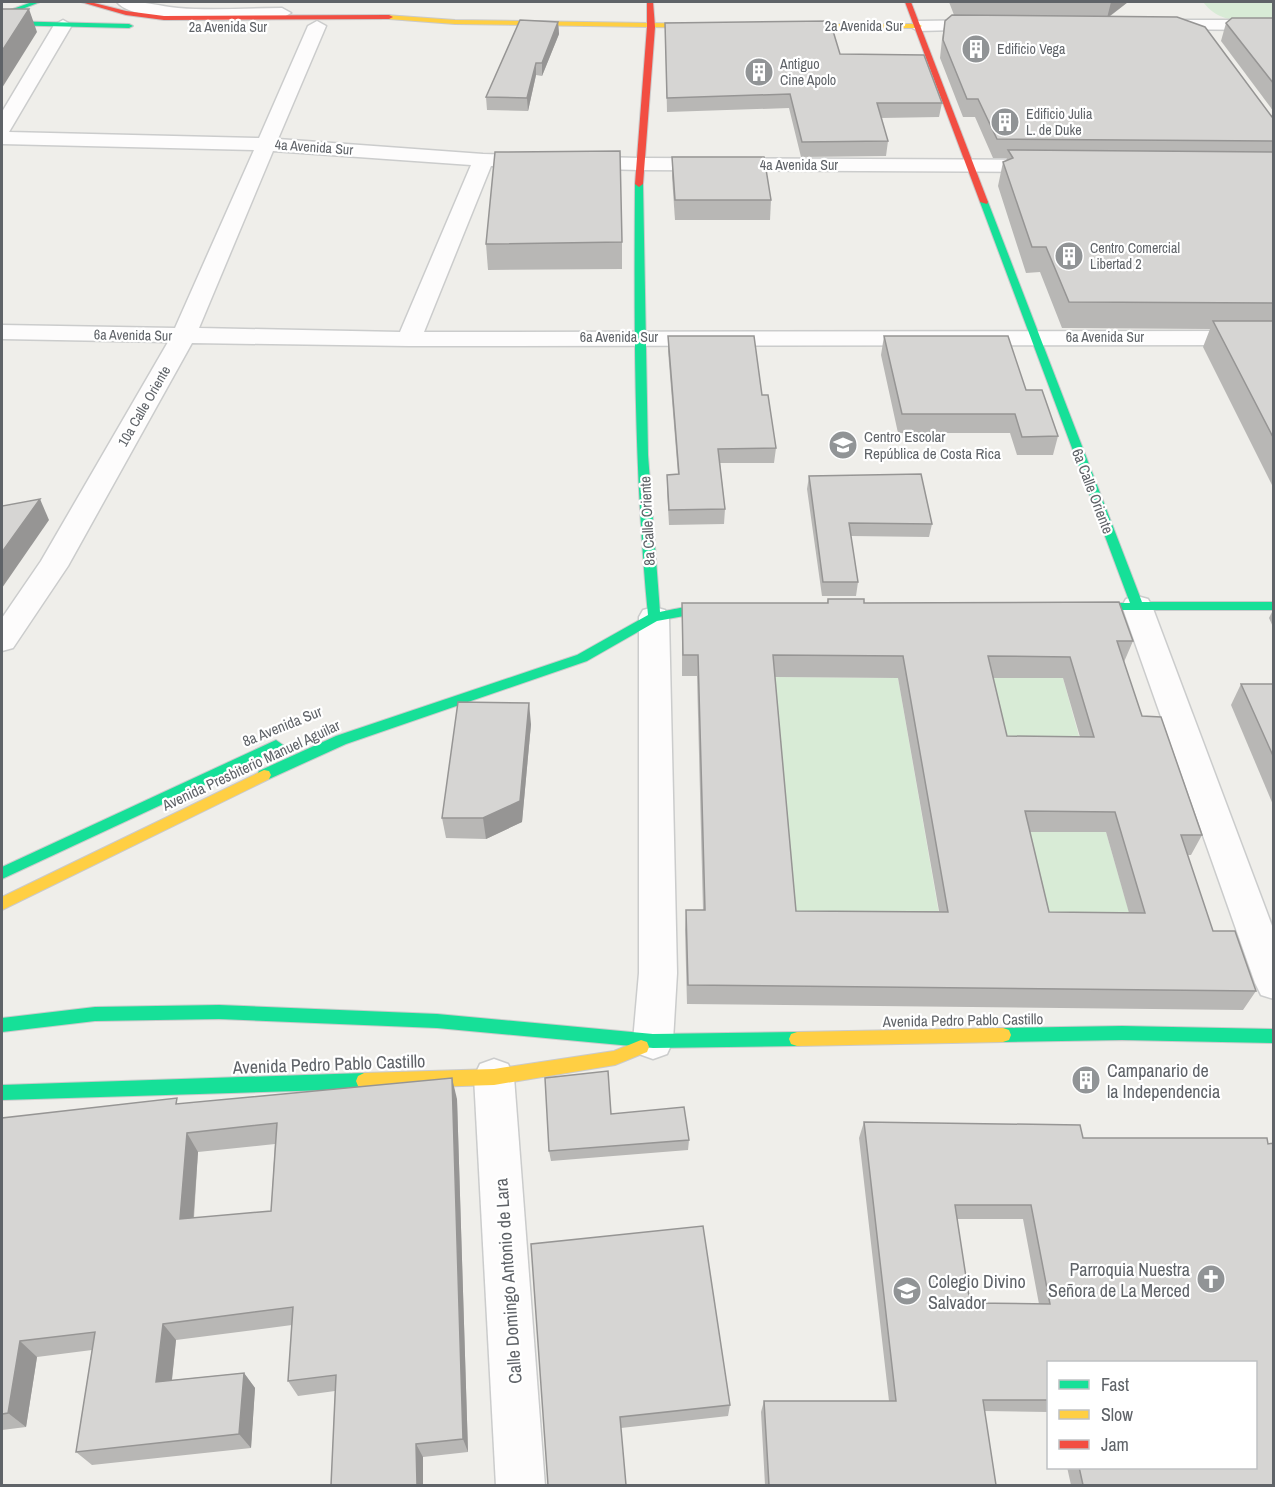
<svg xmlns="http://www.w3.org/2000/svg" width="1275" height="1487" font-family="'Archivo Narrow',sans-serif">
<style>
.green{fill:#d8ebd6}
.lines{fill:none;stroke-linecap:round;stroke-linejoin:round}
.street-casing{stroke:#cbcccc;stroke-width:3}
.fast-casing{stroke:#cacacb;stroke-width:2}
.slow-casing{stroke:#cacacb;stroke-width:2}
.jam-casing{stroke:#cacacb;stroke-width:2}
.street{fill:#fdfcfc;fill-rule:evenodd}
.fast{fill:#16e098;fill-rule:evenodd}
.slow{fill:#ffcf43;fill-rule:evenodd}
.jam{fill:#f24e42;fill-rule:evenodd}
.wall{fill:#b8b7b5;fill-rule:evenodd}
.shaded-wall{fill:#969594}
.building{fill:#d6d5d3;stroke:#969594;stroke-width:1.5;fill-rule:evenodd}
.labels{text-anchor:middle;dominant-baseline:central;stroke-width:4.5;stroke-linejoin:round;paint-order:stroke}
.far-street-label{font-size:14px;fill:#5f6368;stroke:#fff}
.far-poi-label{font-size:14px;fill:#5f6368;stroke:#fff;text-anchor:start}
.poi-label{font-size:15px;fill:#5f6368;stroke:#fff;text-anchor:start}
.street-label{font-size:15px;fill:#5f6368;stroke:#fff}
.near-street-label{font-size:18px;fill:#5f6368;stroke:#fff}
.near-poi-label{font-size:18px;fill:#5f6368;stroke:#fff;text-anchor:start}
</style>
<rect width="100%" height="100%" fill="#efeeea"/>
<g class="green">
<path d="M1203 2H1273V20C1245 20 1222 26 1203 2Z"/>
<path d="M771 677 898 678 942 931H793Z"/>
<path d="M982 678H1063L1085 758 1001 757Z"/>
<path d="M1017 832H1106L1135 933 1041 932Z"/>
</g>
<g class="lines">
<g class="street-casing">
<g id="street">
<path d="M117 2C138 0 157 6 178 8 213 11 247 8 282 8L291 13 282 18C251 19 135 26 117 2Z"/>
<path d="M63 20 72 25 9 132 259 138 308 26 317 21 326 26 278 139 483 154 639 158 1047 160 1054 162 1057 166 1054 170 1047 172 639 170 491 166 424 332 1274 331V345L409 346 192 343 68 566 13 648 2 651V618L41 561 168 342 2 339V325L175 328 254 150 2 144V112L54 25ZM273 151 471 165 400 332 199 328Z"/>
<path d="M988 20 997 25 994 29 918 31 909 26 918 21Z"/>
<path d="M1153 20H1274V30L1147 29 1144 25Z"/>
<path d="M1137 596 1148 599 1152 606 1274 931V999L1261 995 1255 983 1122 606 1126 599Z"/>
<path d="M654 607 665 610 669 617 677 973 673 1041 667 1054 653 1059 639 1054 633 1041 639 973V617L643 610Z"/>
<path d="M494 1059 508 1064 514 1077 545 1486H496L474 1077 480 1064Z"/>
</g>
</g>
<g class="fast-casing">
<g id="fast">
<path d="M32 2H40L2 17V13Z"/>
<path d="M2 21 129 24 133 26 129 28 2 25Z"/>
<path d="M639 181 643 184 648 455 660 612C675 609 721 598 732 609L730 612 700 613 657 621 587 661 346 744 269 779H259L257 775 259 771 336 736 577 655 648 615C634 472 634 328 635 184Z"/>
<path d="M984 199 988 202 1142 602H1274V610H1073L1071 607 1073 604 1077 603H1130L980 202Z"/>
<path d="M276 740 283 745 281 749 2 879V867Z"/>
<path d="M219 1005 437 1014 653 1034 797 1032 803 1034 805 1039 803 1044 797 1046 653 1048 437 1028 219 1019 95 1021 2 1032V1018L95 1007Z"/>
<path d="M1122 1026 1274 1029V1043L1122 1040 1003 1042 997 1040 995 1035 997 1030 1003 1028Z"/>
<path d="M364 1073 370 1076 372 1081 370 1086 364 1089 2 1100V1085Z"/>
</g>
</g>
<g class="slow-casing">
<g id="slow">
<path d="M386 15 455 20 710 24 714 26 710 28 455 24 389 19 385 17Z"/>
<path d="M786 24H918L922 26 918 28H783L782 26Z"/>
<path d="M264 770 269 771 271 775 269 779 2 910V897Z"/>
<path d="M1003 1028 1009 1030 1011 1035 1009 1040 1003 1042 797 1046 791 1044 789 1039 791 1034 797 1032Z"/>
<path d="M641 1040 647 1042 649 1047 647 1052 615 1065 494 1085 364 1089 358 1086 356 1081 358 1076 364 1073 494 1069 614 1051Z"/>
</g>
</g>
<g class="jam-casing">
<g id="jam">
<path d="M81 2H90L126 11 164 16 389 15 393 17 389 19 164 20 126 15Z"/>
<path d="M647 2H653L655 27 643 184 639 187 635 184 647 27Z"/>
<path d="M905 2H911L988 202 987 204 980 202Z"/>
</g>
</g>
<use href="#street" class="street"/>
<use href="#fast" class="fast"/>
<use href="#slow" class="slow"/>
<use href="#jam" class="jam"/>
</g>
<g class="wall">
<path d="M949 2H1128L1109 17 1274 117V489L1203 347 1210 329 1062 328 1040 272 1026 273 998 186 1003 162 1006 161 1007 158H993L975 117H963L940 58 942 39 945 21 954 15Z"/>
<path d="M1274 18V112L1221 41 1226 23Z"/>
<path d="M558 22 559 34 542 76 536 75 528 111 487 110 486 97Z"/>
<path d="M665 23 840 54 942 103 939 117 881 118 888 141 886 156 801 157 789 108 667 112Z"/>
<path d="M672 157 771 200 770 220H675L672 177Z"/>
<path d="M622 242V269L488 270 486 244Z"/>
<path d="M668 336 762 395 776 448 774 463H720L725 509 724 524 669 525 667 489V475H678L668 351Z"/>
<path d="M884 336 1026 390 1058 436 1053 455H1017L1010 433H898L881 355Z"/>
<path d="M809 476 932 524 929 537 851 536 858 582 856 596H822L807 489Z"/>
<path d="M828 599 864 603 1133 641 1124 662 1142 716 1202 835 1191 855H1187L1213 931 1256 991 1243 1010 687 1004 685 930 686 910H703L697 676H682V603H827ZM775 677 898 678 939 911H796ZM993 678H1063L1080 737 1007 736ZM1030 832H1106L1129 913 1049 912Z"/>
<path d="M1274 608V629L1269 618Z"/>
<path d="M1241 684H1274V807L1231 705Z"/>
<path d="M531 724 522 822 486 839 446 838 442 818Z"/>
<path d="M457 1099 468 1452 423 1457 331 1485 335 1391 298 1396 288 1381 292 1325 176 1340 172 1380 244 1373 255 1388 251 1448 92 1465 76 1452 92 1350 37 1357 26 1427 2 1430V1118L180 1104ZM275 1144 271 1211 194 1218 198 1152Z"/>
<path d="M611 1114 689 1140 688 1150 551 1161 549 1151Z"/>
<path d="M864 1122 1083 1138 1268 1144 1274 1485H1071L1067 1467H1256L1048 1362V1412L984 1411 996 1485H765L761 1412 764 1401H889L859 1138ZM957 1219H1023L1039 1304 970 1303Z"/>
<path d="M531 1244 730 1405 728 1416 621 1428Z"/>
</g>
<g class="shaded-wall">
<path d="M1111 2H1128L1107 18Z"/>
<path d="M29 9 37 32 2 88V51Z"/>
<path d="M558 22 559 34 542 76V63Z"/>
<path d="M536 63V75L528 111 527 98Z"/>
<path d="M40 499 49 520 2 588V552Z"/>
<path d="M529 703 531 724 522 822 486 839 483 818Z"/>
<path d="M452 1078 457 1099 468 1452 463 1439Z"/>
<path d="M187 1133 198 1152 192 1237 180 1219Z"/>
<path d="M163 1324 176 1340 170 1397 156 1382Z"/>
<path d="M20 1341 37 1357 26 1427 8 1413Z"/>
<path d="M244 1373 255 1388 251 1448 239 1434Z"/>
<path d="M416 1444 423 1457V1485H417Z"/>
</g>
<g class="building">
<path d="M2 9H29L2 51Z"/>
<path d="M952 15 1177 17 1205 27 1272 117H1274V141L997 139 978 99H967L943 40 945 21Z"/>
<path d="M1232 18H1274V84L1226 23Z"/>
<path d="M520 20 558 22 542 63H536L527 98 486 97Z"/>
<path d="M830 21 840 54 924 55 942 103H877L888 141 802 142 790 94 667 98 665 23Z"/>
<path d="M1008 150 1274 152V303L1069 302 1046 247H1032L1003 162 1013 158Z"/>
<path d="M620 151 622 242 486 244 495 152Z"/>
<path d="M672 157H764L771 200H675Z"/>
<path d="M1213 321H1274V439Z"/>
<path d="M668 336H754L762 395H768L776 448 718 449 725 509 669 510 667 475 679 474Z"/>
<path d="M884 336H1008L1026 390H1042L1058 436 1022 437 1015 414H902Z"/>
<path d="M921 474 932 524 849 523 858 582H823L809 476Z"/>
<path d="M40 499 2 552V506Z"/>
<path d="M828 599H864V603L1119 602 1133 641H1117L1142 716 1161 717 1202 835H1181L1213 931H1235L1256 991 688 985 686 910H705L698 655H683L682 603H828ZM773 655 903 656 948 912 796 911ZM988 656 1070 657 1094 737 1007 736ZM1025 811 1115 812 1145 913 1049 912Z"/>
<path d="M1241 684H1274V758Z"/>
<path d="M458 702 529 703 520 801 483 818H442Z"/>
<path d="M608 1071 611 1114 684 1107 689 1140 549 1151 545 1078Z"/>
<path d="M452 1078 463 1439 416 1444 417 1485H322H331L336 1375 288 1381 293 1307 163 1324 156 1382 244 1373 239 1434 76 1452 95 1332 20 1341 8 1413 2 1414V1118L177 1098 176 1104ZM277 1123 271 1211 180 1219 187 1133Z"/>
<path d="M864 1122 1080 1125 1083 1138H1267L1268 1144 1274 1143V1485H1083L1079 1467H1256V1362H1048V1400H983L996 1485H769L764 1401H896ZM955 1205H1031L1050 1304 970 1303Z"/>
<path d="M703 1226 730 1405 620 1417 626 1485H548L531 1244Z"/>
</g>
<defs>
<g id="building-disc" transform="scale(1.5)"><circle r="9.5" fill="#919496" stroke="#fff"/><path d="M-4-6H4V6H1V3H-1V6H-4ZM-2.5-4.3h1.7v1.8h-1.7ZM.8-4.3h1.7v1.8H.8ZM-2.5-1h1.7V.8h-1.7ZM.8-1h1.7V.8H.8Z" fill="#fff"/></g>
<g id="school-disc" transform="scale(1.5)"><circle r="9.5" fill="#919496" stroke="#fff"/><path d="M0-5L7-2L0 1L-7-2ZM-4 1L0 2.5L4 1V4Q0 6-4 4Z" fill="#fff"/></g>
<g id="church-disc" transform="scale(1.5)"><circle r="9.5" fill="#919496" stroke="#fff"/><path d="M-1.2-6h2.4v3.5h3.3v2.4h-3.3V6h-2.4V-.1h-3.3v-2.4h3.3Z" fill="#fff"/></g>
</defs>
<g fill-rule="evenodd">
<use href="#building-disc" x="976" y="49"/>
<use href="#building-disc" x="759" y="72"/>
<use href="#building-disc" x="1005" y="122"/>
<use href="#building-disc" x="1069" y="256"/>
<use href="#school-disc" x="843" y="445"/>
<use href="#building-disc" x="1086" y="1080"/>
<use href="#church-disc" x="1211" y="1279"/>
<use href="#school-disc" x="907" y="1291"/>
</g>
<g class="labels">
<g class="far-street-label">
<text x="864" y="26">2a Avenida Sur</text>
<text x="228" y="27">2a Avenida Sur</text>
<text transform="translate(314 147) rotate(4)">4a Avenida Sur</text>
<text x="799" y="165">4a Avenida Sur</text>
<text transform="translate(133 335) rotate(1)">6a Avenida Sur</text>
<text x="619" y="337">6a Avenida Sur</text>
<text x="1105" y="337">6a Avenida Sur</text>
<text transform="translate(144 406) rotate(-60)">10a Calle Oriente</text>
</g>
<g class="far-poi-label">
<text x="997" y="49">Edificio Vega</text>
<text x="780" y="64">Antiguo<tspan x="780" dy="16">Cine Apolo</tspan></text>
<text x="1026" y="114">Edificio Julia<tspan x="1026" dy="16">L. de Duke</tspan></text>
<text x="1090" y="248">Centro Comercial<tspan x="1090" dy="16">Libertad 2</tspan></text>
</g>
<g class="poi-label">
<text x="864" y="436">Centro Escolar<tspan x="864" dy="17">República de Costa Rica</tspan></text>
</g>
<g class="street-label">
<text transform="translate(1093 491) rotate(69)">6a Calle Oriente</text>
<text transform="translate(647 521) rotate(-93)">8a Calle Oriente</text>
<text transform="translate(282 726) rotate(-22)">8a Avenida Sur</text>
<text transform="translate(251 765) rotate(-25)">Avenida Presbiterio Manuel Aguilar</text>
<text transform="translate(963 1020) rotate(-1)">Avenida Pedro Pablo Castillo</text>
</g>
<g class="near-street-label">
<text transform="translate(329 1064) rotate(-2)">Avenida Pedro Pablo Castillo</text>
<text transform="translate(508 1281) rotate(-94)">Calle Domingo Antonio de Lara</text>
</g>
<g class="near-poi-label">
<text x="1107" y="1070">Campanario de<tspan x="1107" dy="21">la Independencia</tspan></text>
<text x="1190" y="1269" text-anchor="end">Parroquia Nuestra<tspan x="1190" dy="21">Señora de La Merced</tspan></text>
<text x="928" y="1281">Colegio Divino<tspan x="928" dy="21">Salvador</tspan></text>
</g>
</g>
<rect width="1275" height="1487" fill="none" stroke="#5f6368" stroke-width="6"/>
<rect x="1047" y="1361" width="210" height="108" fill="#ffffff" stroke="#bfc1c3" stroke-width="1.5"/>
<rect x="1059" y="1380" width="30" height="9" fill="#16e098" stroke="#bfc1c3" stroke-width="1.5"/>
<text x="1101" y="1391" font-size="18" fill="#5f6368">Fast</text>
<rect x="1059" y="1410" width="30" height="9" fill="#ffcf43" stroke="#bfc1c3" stroke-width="1.5"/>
<text x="1101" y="1421" font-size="18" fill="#5f6368">Slow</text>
<rect x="1059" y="1440" width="30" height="9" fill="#f24e42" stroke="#bfc1c3" stroke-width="1.5"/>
<text x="1101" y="1451" font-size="18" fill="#5f6368">Jam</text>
</svg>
